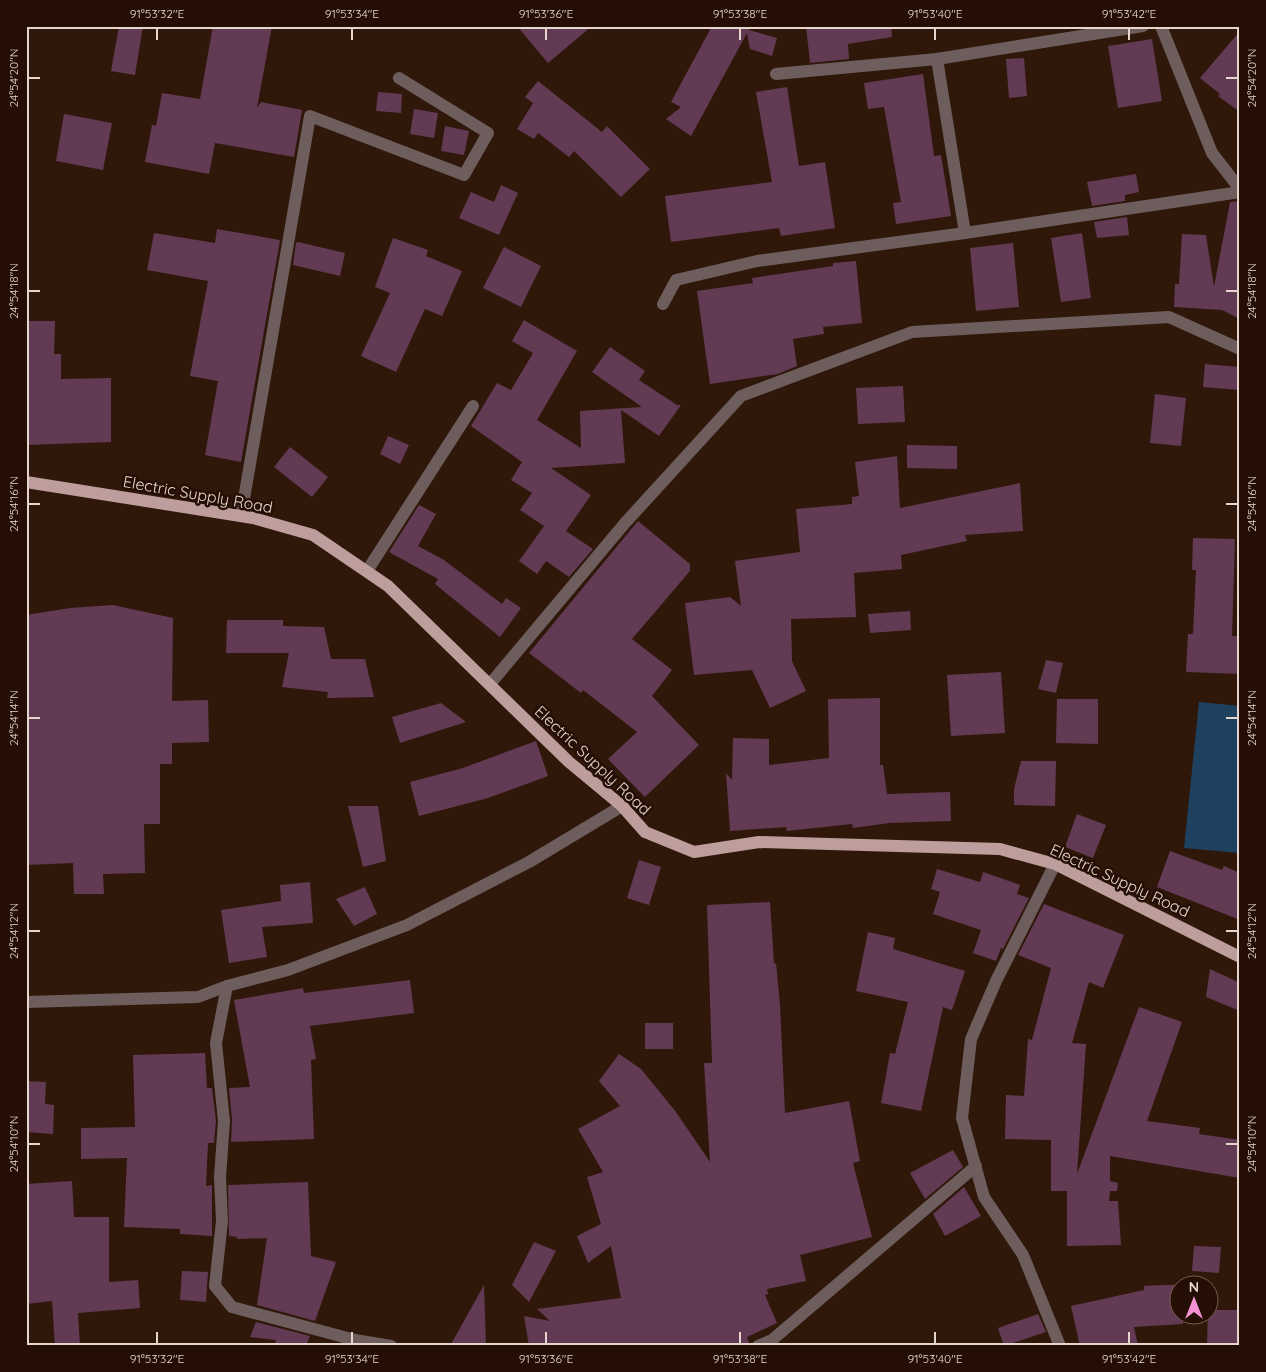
<svg xmlns="http://www.w3.org/2000/svg" width="1266" height="1372" font-family="Quicksand,sans-serif">
<style>
.water{fill:#1e4160}
.building{fill:#623a53}
.lines{fill:none;stroke-linecap:round;stroke-linejoin:round}
.minor{stroke:#6d5e5d;stroke-width:12}
.major{stroke:#bd9e9c;stroke-width:12}
.ticks{fill:none;stroke:#e5d5cc;stroke-width:2}
.labels{text-anchor:middle;dominant-baseline:central;stroke-width:5;stroke-linejoin:round;paint-order:stroke}
.street-label{font-size:16px;fill:#e5d5cc;stroke:#250e03}
.neatline{fill:none;stroke:#e5d5cc;stroke-width:2}
.ticks-label{font-size:12px;text-anchor:middle;fill:#e5d5cc}
</style>
<rect width="100%" height="100%" fill="#2f180a"/>
<path class="water" d="M1199 702 1240 706V853L1184 848Z"/>
<g class="building">
<path d="M119 26H143L135 75 111 71Z"/>
<path d="M213 26H272L257 108 261 102 302 110 294 157 215 143 209 174 145 162 152 125 156 126 162 93 200 99Z"/>
<path d="M517 26H592L548 63Z"/>
<path d="M712 26H751L749 30 777 38 772 56 750 49 747 33 691 136 666 119 681 107 671 102Z"/>
<path d="M806 26H891L892 37 848 44 849 59 810 63Z"/>
<path d="M1240 31V112L1218 96 1220 94 1200 78Z"/>
<path d="M1152 39 1162 101 1118 108 1108 46Z"/>
<path d="M1024 58 1027 96 1009 98 1006 59Z"/>
<path d="M923 74 934 156 941 155 951 216 896 224 893 203 901 202 884 107 868 109 864 83Z"/>
<path d="M538 81 602 132 607 126 650 169 621 197 574 151 569 157 538 133 534 139 517 129 533 103 525 97Z"/>
<path d="M787 87 799 166 825 162 835 228 781 236 779 228 671 242 665 196 772 182 756 92Z"/>
<path d="M378 92 402 94 401 113 376 111Z"/>
<path d="M414 109 438 113 434 138 410 134Z"/>
<path d="M64 114 112 123 103 170 56 161Z"/>
<path d="M445 126 469 131 464 155 441 151Z"/>
<path d="M1136 174 1139 192 1125 195V201L1092 206 1087 182Z"/>
<path d="M501 185 518 193 499 235 459 218 471 192 494 202Z"/>
<path d="M1240 201V319L1222 310 1174 307 1175 284H1179L1182 234 1206 235 1214 287 1230 202Z"/>
<path d="M1127 217 1129 235 1097 238 1094 222Z"/>
<path d="M217 229 280 240 241 462 205 455 218 381 190 376 208 281 147 270 154 233 215 243Z"/>
<path d="M1082 233 1091 298 1061 302 1051 238Z"/>
<path d="M393 238 428 250 426 256 462 271 442 316 425 309 396 372 361 356 390 293 375 287Z"/>
<path d="M298 242 345 253 340 276 293 265 296 243Z"/>
<path d="M1013 243 1019 307 976 311 970 248Z"/>
<path d="M504 247 541 266 521 307 483 288Z"/>
<path d="M856 261 862 323 823 327 824 334 793 339 797 366 778 374 710 384 697 291 753 283 752 278 833 266V263Z"/>
<path d="M524 320 577 351 537 420 581 448 580 411 642 407 592 372 610 347 645 371 639 380 677 405H681L659 436 621 410 625 463 551 468 591 495 566 531 593 549 569 577 546 561 537 574 519 561 544 526 520 510 532 493 511 480 522 462 471 426 497 383 511 390 533 353 512 341Z"/>
<path d="M26 321H55L54 354H61V379L111 378V442L26 445Z"/>
<path d="M1205 364 1240 367 1239 390 1203 387Z"/>
<path d="M903 386 905 422 858 424 856 388Z"/>
<path d="M1155 394 1186 398 1181 446 1150 443Z"/>
<path d="M388 436 409 445 400 464 380 454Z"/>
<path d="M907 445 957 446V469L907 468Z"/>
<path d="M290 447 328 477 312 497 274 467Z"/>
<path d="M897 456 900 508 1020 483 1023 531 965 535 967 541 901 555 902 569 854 573 856 617 791 619 792 661 806 691 770 708 752 670 694 675 685 603 730 597 741 606 735 561 800 552 796 509 852 504V497L859 496 855 462Z"/>
<path d="M419 505 436 514 418 546 444 560 502 604 506 598 521 608 500 637 435 584 438 579 389 552Z"/>
<path d="M638 521 690 564V571L632 639 672 670 652 696 699 745 645 797 608 759 637 732 583 690 581 693 529 653Z"/>
<path d="M1193 538 1235 539 1232 636H1240V674L1186 672 1188 634H1193L1196 570H1192Z"/>
<path d="M113 605 173 618 172 701 208 700 209 742 172 743V764H160V824H144L145 873 103 874 104 894H74L73 863 26 865V615L70 608Z"/>
<path d="M910 611 911 630 870 633 868 614Z"/>
<path d="M227 620H283V626L324 627 331 659H365L374 697 327 698 328 692 282 687 289 653H226Z"/>
<path d="M1046 660 1063 663 1056 693 1038 689Z"/>
<path d="M1001 672 1005 733 951 736 947 675Z"/>
<path d="M880 698V765H883L887 794 950 792 951 821 889 823 853 828 852 824 787 831 786 827 730 831 726 773 732 780 733 738 769 739V765L829 758 828 699Z"/>
<path d="M1057 699H1098V744L1056 743Z"/>
<path d="M441 703 466 722 400 743 392 717Z"/>
<path d="M536 741 548 776 488 798 419 816 410 782 463 768Z"/>
<path d="M1021 761H1056L1055 806 1014 805V789Z"/>
<path d="M348 806H378L386 861 363 867Z"/>
<path d="M1077 814 1106 825 1093 858 1065 847Z"/>
<path d="M1170 851 1222 870 1224 866 1240 873V920L1157 887Z"/>
<path d="M639 860 661 867 649 905 627 898Z"/>
<path d="M937 869 980 882 983 872 1020 885 1017 894 1029 898 1003 949 1001 948 996 961 973 953 981 930 933 914 940 892 931 889Z"/>
<path d="M310 882 313 923 262 927 267 957 229 963 221 910 281 901 280 885Z"/>
<path d="M365 887 377 914 354 926 336 899Z"/>
<path d="M770 902 774 964 776 963 780 1005 785 1113 849 1101 860 1161 853 1163 872 1237 800 1255 806 1281 767 1289 768 1294 765 1295 777 1323 747 1337 750 1346H529L524 1316 550 1321 537 1309 621 1298 611 1246 588 1263 577 1236 601 1224 587 1177 603 1172 578 1129 620 1106 599 1081 619 1054 641 1069 676 1112 710 1162 704 1063H712L707 905Z"/>
<path d="M1044 904 1124 935 1103 988 1089 982 1072 1043 1086 1044 1077 1174 1139 1007 1182 1022 1147 1121 1200 1128 1199 1134 1240 1140V1178L1110 1156V1181L1118 1183 1117 1191H1110L1109 1201H1118L1121 1245 1067 1246V1191H1051V1140L1005 1139 1006 1095 1024 1096 1028 1039 1032 1040 1051 968 1018 955Z"/>
<path d="M868 932 895 938 893 949 965 971 952 1010 943 1007 921 1111 881 1103 890 1053 895 1054 908 1002 856 991Z"/>
<path d="M1210 969 1240 983V1011L1206 997Z"/>
<path d="M410 980 414 1013 310 1026 316 1059 311 1060 314 1139 231 1142 232 1120 229 1088 250 1087 234 1000 303 988 304 993Z"/>
<rect x="645" y="1023" width="28" height="26"/>
<path d="M205 1053 207 1088H212L216 1121 214 1143H208L206 1186 212 1185V1236L180 1234V1229L124 1227 127 1158 81 1159V1128L135 1127 133 1055Z"/>
<path d="M26 1081 46 1082 45 1104 54 1105 53 1134 26 1132Z"/>
<path d="M953 1150 963 1167 925 1199 910 1173Z"/>
<path d="M72 1181 74 1217H109V1282L138 1280 140 1308 78 1313 80 1346H55L52 1301 26 1304V1184Z"/>
<path d="M308 1182 311 1256 336 1262 315 1321 257 1305 267 1238 237 1239V1237L229 1236 228 1185Z"/>
<path d="M964 1187 981 1216 945 1236 933 1214Z"/>
<path d="M534 1242 556 1251 529 1302 512 1285Z"/>
<path d="M1194 1246 1221 1247 1219 1273 1192 1271Z"/>
<path d="M182 1271 208 1272 206 1302 180 1300Z"/>
<path d="M1178 1284V1314H1182L1183 1324 1134 1327 1138 1346H1080L1071 1306 1144 1290V1286L1180 1284Z"/>
<path d="M484 1285 486 1346H450Z"/>
<path d="M1208 1310H1240V1344H1207Z"/>
<path d="M1038 1314 1046 1332 1004 1346 998 1328Z"/>
<path d="M256 1322 310 1336 306 1346H274L276 1340 250 1337Z"/>
</g>
<g class="lines">
<g class="minor">
<path d="M1161 26 1212 153 1240 189"/>
<path d="M937 59 965 233"/>
<path d="M776 74 937 59 1143 26"/>
<path d="M663 304 676 280 757 261 965 233 1240 192"/>
<path d="M241 516 310 116 464 175 488 133 399 78"/>
<path d="M367 571 473 406"/>
<path d="M490 684 625 523 741 396 912 332 1169 317 1240 349"/>
<path d="M1055 864 996 981 971 1039 962 1118 984 1197 1023 1255 1060 1346"/>
<path d="M227 986 216 1043 224 1121 220 1177 222 1221 215 1286 232 1307 355 1340 391 1346"/>
<path d="M26 1002 198 997 227 986 288 970 407 925 529 862 622 806"/>
<path d="M758 1346 772 1340 976 1166"/>
</g>
<path class="major" d="M26 482 253 518 313 535 388 586 569 762 622 806 645 832 694 852 759 842 1000 849 1055 864 1240 957"/>
</g>
<path class="ticks" d="M157 28V40M352 28V40M546 28V40M740 28V40M935 28V40M1129 28V40M28 78H40M1226 78H1238M28 291H40M1226 291H1238M28 504H40M1226 504H1238M28 718H40M1226 718H1238M28 931H40M1226 931H1238M28 1144H40M1226 1144H1238M157 1332V1344M352 1332V1344M546 1332V1344M740 1332V1344M935 1332V1344M1129 1332V1344"/>
<g class="labels">
<g class="street-label">
<text transform="translate(198 494) rotate(10)">Electric Supply Road</text>
<text transform="translate(593 760) rotate(43)">Electric Supply Road</text>
<text transform="translate(1120 880) rotate(25)">Electric Supply Road</text>
</g>
</g>
<rect width="1266" height="1372" fill="none" stroke="#250e03" stroke-width="55"/>
<g transform="translate(1194 1300)"><circle r="24" fill="#250e03" stroke="#725e53"/>
<path d="M0-4L9 19L0 12L-9 19Z" fill="#f491d3"/>
<text y="-8" font-size="14" font-weight="bold" text-anchor="middle" fill="#e5d5cc">N</text>
</g>
<rect x="28" y="28" width="1210" height="1316" class="neatline"/>
<g class="ticks-label">
<text x="157" y="18">91°53'32"E</text>
<text x="352" y="18">91°53'34"E</text>
<text x="546" y="18">91°53'36"E</text>
<text x="740" y="18">91°53'38"E</text>
<text x="935" y="18">91°53'40"E</text>
<text x="1129" y="18">91°53'42"E</text>
<text transform="translate(14 78) rotate(-90)" y="4">24°54'20"N</text>
<text transform="translate(1252 78) rotate(-90)" y="4">24°54'20"N</text>
<text transform="translate(14 291) rotate(-90)" y="4">24°54'18"N</text>
<text transform="translate(1252 291) rotate(-90)" y="4">24°54'18"N</text>
<text transform="translate(14 504) rotate(-90)" y="4">24°54'16"N</text>
<text transform="translate(1252 504) rotate(-90)" y="4">24°54'16"N</text>
<text transform="translate(14 718) rotate(-90)" y="4">24°54'14"N</text>
<text transform="translate(1252 718) rotate(-90)" y="4">24°54'14"N</text>
<text transform="translate(14 931) rotate(-90)" y="4">24°54'12"N</text>
<text transform="translate(1252 931) rotate(-90)" y="4">24°54'12"N</text>
<text transform="translate(14 1144) rotate(-90)" y="4">24°54'10"N</text>
<text transform="translate(1252 1144) rotate(-90)" y="4">24°54'10"N</text>
<text x="157" y="1363">91°53'32"E</text>
<text x="352" y="1363">91°53'34"E</text>
<text x="546" y="1363">91°53'36"E</text>
<text x="740" y="1363">91°53'38"E</text>
<text x="935" y="1363">91°53'40"E</text>
<text x="1129" y="1363">91°53'42"E</text>
</g>
</svg>
